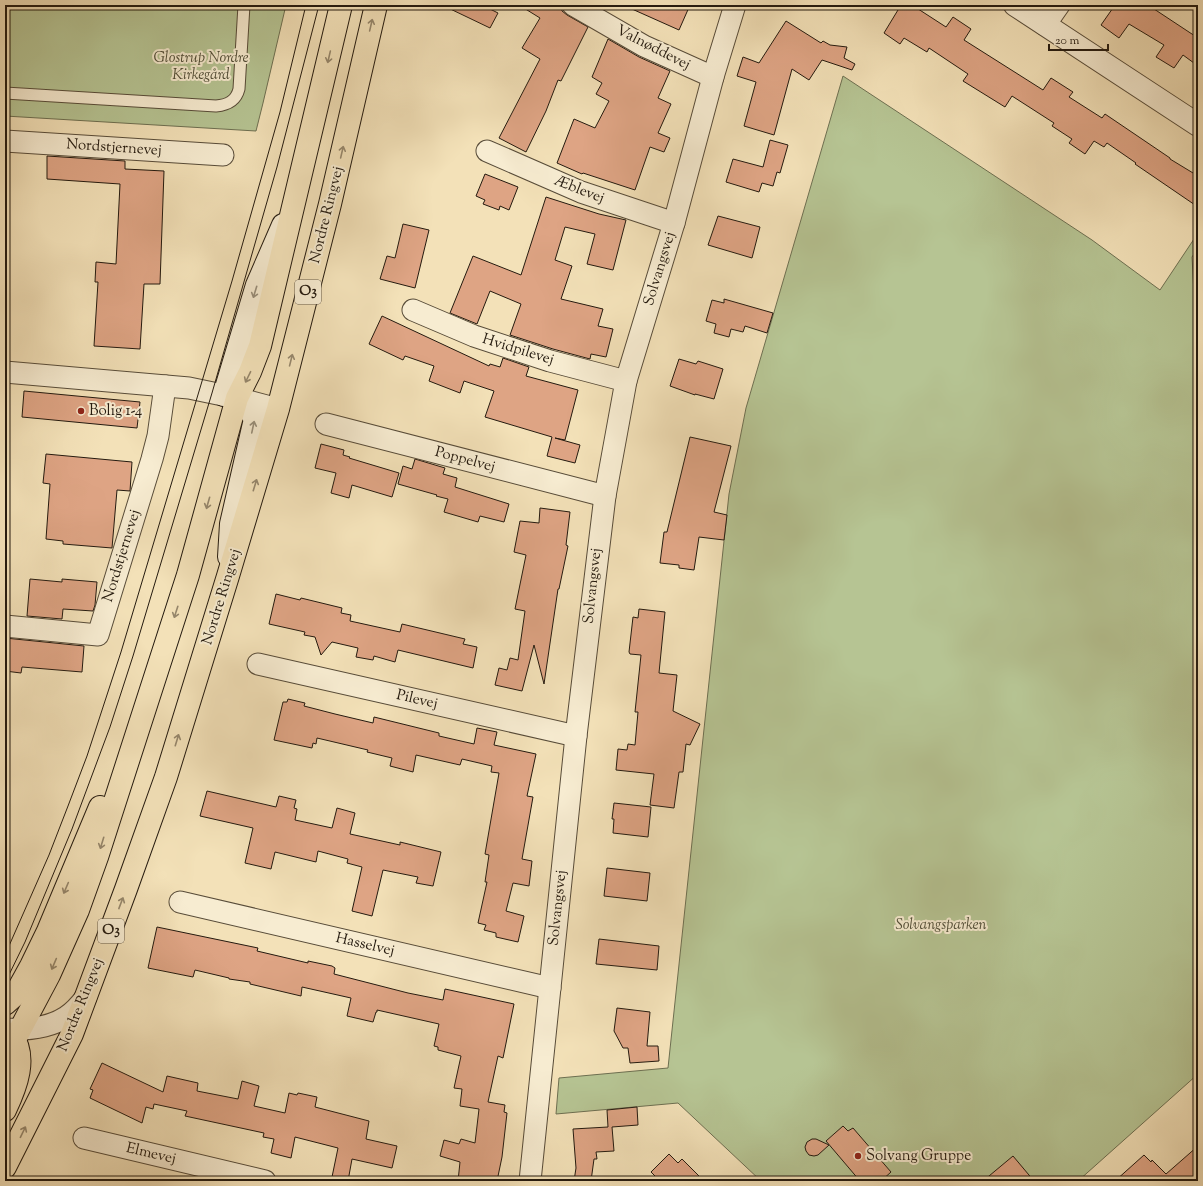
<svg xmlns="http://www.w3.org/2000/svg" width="1203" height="1186" font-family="'Sorts Mill Goudy',serif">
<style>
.green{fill:#b6c493;stroke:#6d6f51}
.building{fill:#dea484;stroke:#241a0f}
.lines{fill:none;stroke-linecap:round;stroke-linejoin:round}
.service-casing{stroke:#584c39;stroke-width:13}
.minor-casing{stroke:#584c39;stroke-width:23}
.tertiary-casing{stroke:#584c39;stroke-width:24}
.secondary-casing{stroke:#241a0f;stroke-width:24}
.primary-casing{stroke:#241a0f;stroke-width:24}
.service{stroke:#f7ecd1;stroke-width:11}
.minor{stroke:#f7ecd1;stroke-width:21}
.tertiary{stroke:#f7ecd1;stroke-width:22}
.secondary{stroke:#f7ecd1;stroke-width:22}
.primary{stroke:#f3e1b8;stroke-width:22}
.tram{stroke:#241a0f;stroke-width:1}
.oneway{stroke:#96876c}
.oneway2{stroke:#988e7a}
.poi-dot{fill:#8f2418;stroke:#f7ecd1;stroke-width:1.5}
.labels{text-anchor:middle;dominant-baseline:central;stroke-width:4;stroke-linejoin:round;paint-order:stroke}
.shield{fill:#f7ecd1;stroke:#635949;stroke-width:1}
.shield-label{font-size:14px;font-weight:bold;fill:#241a0f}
.street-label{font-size:15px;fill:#241a0f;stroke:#f7ecd1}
.park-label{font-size:15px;font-style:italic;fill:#504d37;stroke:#f7ecd1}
.poi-label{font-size:15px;fill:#241a0f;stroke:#f7ecd1;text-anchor:start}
</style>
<rect width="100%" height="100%" fill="#f3e1b8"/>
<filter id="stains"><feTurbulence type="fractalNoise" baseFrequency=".005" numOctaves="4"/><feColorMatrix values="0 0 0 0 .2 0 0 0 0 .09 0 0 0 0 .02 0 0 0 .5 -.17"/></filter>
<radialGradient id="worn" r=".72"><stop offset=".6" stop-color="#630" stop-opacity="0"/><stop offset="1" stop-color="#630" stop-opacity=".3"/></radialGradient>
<g class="green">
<path d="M5 5H286L263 103 256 131 5 116Z"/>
<path d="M843 76 1092 240 1160 290 1198 233V248L1192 257 1198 366V1074L1078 1181H761L678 1103 556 1114 559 1078 668 1068 729 494 746 408Z"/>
</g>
<g class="building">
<path d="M442 5H492L490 9 498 13 490 28Z"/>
<path d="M519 5H561L562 11 567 15 588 27 561 81 558 80 546 111 526 152 499 138 540 59 522 48 540 18Z"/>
<path d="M623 5H690L679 30Z"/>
<path d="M901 5H912L946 27 953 17 971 29 964 40 1043 90 1051 78 1073 92 1069 97 1102 118 1105 114 1170 158V159L1198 176V207L1135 164 1136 163 1107 143 1104 147 1094 141 1085 154 1069 143 1072 139 1052 126 1054 123 1012 96 1005 107 963 81 968 74 929 48 927 52 904 38 900 44 884 33Z"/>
<path d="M1115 5H1148L1198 38V66L1183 55 1174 68 1156 57 1164 45 1129 24 1119 38 1101 25Z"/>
<path d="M786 21 821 43 823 41 830 45 847 47 844 58 855 64 852 70 822 60 809 80 792 69 774 135 744 126 756 82 737 76 743 57 759 63Z"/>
<path d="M608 39 639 57 670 71 658 98 671 104 658 133 670 138 664 152 650 147 635 190 583 173 582 174 557 163 574 119 595 128 609 101 596 94 602 83 592 77Z"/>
<path d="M770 140 788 145 780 173 777 172 773 186 762 183 759 192 726 182 733 159 763 167Z"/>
<path d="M47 156 125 161V169L164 171 160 284H144L140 349 94 346 98 282H95L96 262 116 264 120 184 47 179Z"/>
<path d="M485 174 518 187 509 210 500 206 499 210 483 204 485 200 476 196Z"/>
<path d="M546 197 599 214 626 220 613 270 587 264 595 234 565 227 555 260 572 266 561 299 603 309 598 326 613 329 606 357 591 354 590 359 553 349 510 335 521 304 490 291 477 324 450 313 473 256 521 275Z"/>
<path d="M718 216 760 227 752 258 708 245Z"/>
<path d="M403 224 429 230 415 288 380 279 387 256 395 258Z"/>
<path d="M724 299 773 313 767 333 745 326 743 332 731 329 729 337 714 333 716 324 706 321 712 300 724 303Z"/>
<path d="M382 316 489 366 490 364 500 367 503 358 529 367 526 376 578 390 565 440 555 438 580 445 575 463 547 456 552 437 485 417 494 391 464 381 460 393 429 381 434 366 405 356 403 360 369 344Z"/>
<path d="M679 359 696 364 698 361 723 369 714 399 695 394V395L670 386Z"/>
<path d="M24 391 140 402 137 428 22 417Z"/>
<path d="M690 437 731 446 714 512 727 515 724 540 699 537 694 570 679 568V565L660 563 664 532H667Z"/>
<path d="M321 444 344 450 343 455 350 457 349 458 399 473 392 497 352 485 349 498 331 493 336 473 315 468Z"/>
<path d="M46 454 132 462 130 491 117 490 112 548 63 544V541L46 539 50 484 43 483Z"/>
<path d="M415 459 445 468 443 474 457 478 455 487 509 504 504 522 480 516 478 522 444 512 448 499 436 496 437 495 398 484 403 466 412 469Z"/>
<path d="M540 508 570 512 566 545 568 546 559 589H558L544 684 534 645 522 691 495 685 499 668 507 670 510 658 518 660 525 611 515 609 526 555 514 552 520 521 539 523Z"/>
<path d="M30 579 62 582V579L97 582 95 605 93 611 63 609 62 619 27 616Z"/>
<path d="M276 594 300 600 301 598 342 608 341 613 351 615 350 621 400 632 402 624 465 639 463 644 477 647 473 668 398 650 395 662 374 656 373 660 356 657 358 648 332 642 321 655 315 637 304 635 305 632 269 624Z"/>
<path d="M639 609 665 612 659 673 677 675 673 711 700 724 690 745 686 744 683 772H679L674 808 650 805 654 774 616 770 618 749 627 750 628 744 635 745 638 712H635L641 655 630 654 629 652 633 617 638 618Z"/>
<path d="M5 638 84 646 82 672 22 667 21 673 5 671Z"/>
<path d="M288 699 305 703 304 706 335 714 373 723 374 717 439 733V736L474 744 477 728 497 732 494 745 536 754 527 796 533 797 522 859 532 861 529 886 513 883 506 911 524 916 518 942 496 937V933L484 930 486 925 478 923 487 882H485L489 855 485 854 499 773 491 772 492 766 462 759 460 765 416 755 413 772 390 766 392 758 367 752 368 750 317 738 316 744 313 743 312 748 274 740 283 702H287Z"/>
<path d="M207 791 276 807 279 796 296 800 294 808 297 809 295 820 332 828 337 808 355 813 350 834 400 845V842L441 852 433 886 416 883 418 877 383 870 372 916 352 911 362 867 347 863 348 859 318 851 316 862 275 852 271 869 245 863 253 828 200 816Z"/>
<path d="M614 803 651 807 648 837 613 833 614 819H612Z"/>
<path d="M607 868 650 873 647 901 604 896Z"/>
<path d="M157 927 258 948 257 951 308 963V961L332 966 335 968 334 974 408 993 443 1000 445 989 514 1004 503 1058 498 1056 488 1102 505 1105 504 1112 507 1113 502 1157 497 1181H458L460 1162 440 1156 444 1140 459 1144 461 1139 475 1143 479 1109 460 1106 462 1089 454 1088 461 1056 438 1050V1047L434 1046 439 1024 377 1010V1012H376L373 1022 347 1016 351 998 302 987 301 996 250 984V982L229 979V978L195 970 193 977 148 968Z"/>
<path d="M599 939 659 946 657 970 596 964Z"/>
<path d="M617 1008 650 1012 647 1046H658L659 1061 630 1063 628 1048H623L614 1031Z"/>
<path d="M102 1063 163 1092 167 1076 198 1083 197 1091 238 1099 242 1081 259 1086 254 1106 285 1113 289 1093 297 1095 298 1093 317 1097 315 1107 369 1121 366 1139 397 1146 392 1168 352 1159 348 1181 332 1177 338 1148 295 1137 291 1158 271 1153 274 1139 263 1137 264 1133 185 1116 187 1111 154 1104 153 1109 146 1107 142 1123 90 1098 93 1090 90 1089Z"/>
<path d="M637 1107 638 1125 612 1127 614 1151 596 1152 597 1159H594L591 1181H574L576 1168 573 1129 608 1127 607 1110Z"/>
<path d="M843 1126 848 1131 853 1128 891 1172 881 1181H860L826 1141Z"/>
<path d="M812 1139H816L829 1145 818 1155 814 1156 809 1155 806 1151 805 1147 807 1142Z"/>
<path d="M1198 1146V1181H1115L1144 1155 1151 1162 1152 1160 1166 1174Z"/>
<path d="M669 1154 678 1163 682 1159 704 1181H660L651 1172Z"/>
<path d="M1013 1156 1034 1181H983Z"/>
</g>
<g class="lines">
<g class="service-casing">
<path id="service" d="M5 93 216 106C228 105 236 101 239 89L244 5"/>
</g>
<g class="minor-casing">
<g id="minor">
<path d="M573 5 644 46 713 77"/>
<path d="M1045 25 1059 5"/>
<path d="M5 141 223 155"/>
<path d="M487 151 581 192 674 223"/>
<path d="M413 310 474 336 550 361 626 381"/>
<path d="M5 372 189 388 237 398 278 409"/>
<path d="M326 424 605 496"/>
<path d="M5 626 98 635 152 459 158 436 165 386"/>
<path d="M258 664 576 736"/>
<path d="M180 902 550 988"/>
<path d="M6 1029C25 1030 49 1028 66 1017 74 1012 80 1005 86 997"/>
<path d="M84 1138 265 1181"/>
<path d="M530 1181 576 736 605 496 626 381 674 223 713 77 735 5"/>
</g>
</g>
<g class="tertiary-casing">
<path id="tertiary" d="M1015 5 1198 125"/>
</g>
<g class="secondary-casing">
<g id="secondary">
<path d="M224 395 257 285 283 225"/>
<path d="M229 557 231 524 255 419 247 406 237 398"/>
</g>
</g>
<g class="primary-casing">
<g id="primary">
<path d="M5 1004 15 995 31 966 48 931 100 807"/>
<path d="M5 1058 49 975 78 910 97 857 188 575 237 398 250 372 260 346 341 5"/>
<path d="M5 1110C16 1087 28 1057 11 1034"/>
<path d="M5 1167 72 1034 126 889 166 777 228 576 278 409 330 204 376 5"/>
</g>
</g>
<use href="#service" class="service"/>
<use href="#minor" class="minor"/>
<use href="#tertiary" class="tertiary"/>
<use href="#secondary" class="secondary"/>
<use href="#primary" class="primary"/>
<g class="tram">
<path d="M5 955 49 855 68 806 87 756 121 652 232 281 280 112 306 5"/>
<path d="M5 983 25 942 72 829 110 727 133 656 212 393 277 167 319 5"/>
</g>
</g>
<defs><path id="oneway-shaft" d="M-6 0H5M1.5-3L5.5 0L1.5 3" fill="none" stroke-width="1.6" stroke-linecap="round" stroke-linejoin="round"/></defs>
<g class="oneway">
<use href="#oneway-shaft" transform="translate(371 25) rotate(-77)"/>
<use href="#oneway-shaft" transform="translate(329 57) rotate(103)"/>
<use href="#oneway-shaft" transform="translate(342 152) rotate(-77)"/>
<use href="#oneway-shaft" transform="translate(291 360) rotate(-76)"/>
<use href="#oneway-shaft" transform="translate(248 377) rotate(116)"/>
<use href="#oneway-shaft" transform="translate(255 485) rotate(-73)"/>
<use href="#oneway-shaft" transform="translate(208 503) rotate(106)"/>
<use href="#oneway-shaft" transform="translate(176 612) rotate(108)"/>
<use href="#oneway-shaft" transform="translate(177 740) rotate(-73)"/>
<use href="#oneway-shaft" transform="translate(102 843) rotate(107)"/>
<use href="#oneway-shaft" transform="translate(66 888) rotate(113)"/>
<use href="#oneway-shaft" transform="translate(121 903) rotate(-69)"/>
<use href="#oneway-shaft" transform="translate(54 964) rotate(113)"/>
<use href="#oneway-shaft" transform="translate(23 1132) rotate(-64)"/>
</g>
<g class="oneway2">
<use href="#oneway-shaft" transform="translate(255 292) rotate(107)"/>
<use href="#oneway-shaft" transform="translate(253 427) rotate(-78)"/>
</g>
<g class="poi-dot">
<circle cx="81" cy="411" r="4"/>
<circle cx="858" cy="1156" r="4"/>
</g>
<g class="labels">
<g class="shield">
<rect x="295" y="280" width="26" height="24" rx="3"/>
<rect x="98" y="919" width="26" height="24" rx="3"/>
</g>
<g class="shield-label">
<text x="308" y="292">O3</text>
<text x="111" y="931">O3</text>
</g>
<g class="street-label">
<text transform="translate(653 48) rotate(27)">Valnøddevej</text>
<text transform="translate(114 148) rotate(4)">Nordstjernevej</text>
<text transform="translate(579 190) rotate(21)">Æblevej</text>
<text transform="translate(327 215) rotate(-76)">Nordre Ringvej</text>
<text transform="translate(660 269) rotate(-73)">Solvangsvej</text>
<text transform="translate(518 350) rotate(17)">Hvidpilevej</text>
<text transform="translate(465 460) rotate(15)">Poppelvej</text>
<text transform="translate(122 556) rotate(-73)">Nordstjernevej</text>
<text transform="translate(593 586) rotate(-84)">Solvangsvej</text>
<text transform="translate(222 597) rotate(-73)">Nordre Ringvej</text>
<text transform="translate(417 700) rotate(13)">Pilevej</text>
<text transform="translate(558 908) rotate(-84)">Solvangsvej</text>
<text transform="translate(365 945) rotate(13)">Hasselvej</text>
<text transform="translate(81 1005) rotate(-68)">Nordre Ringvej</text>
<text transform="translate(151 1154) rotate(13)">Elmevej</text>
</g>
<g class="park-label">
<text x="201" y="58">Glostrup Nordre<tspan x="201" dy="17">Kirkegård</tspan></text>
<text x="941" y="925">Solvangsparken</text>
</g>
<g class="poi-label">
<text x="89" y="411">Bolig 1-4</text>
<text x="866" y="1156">Solvang Gruppe</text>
</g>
</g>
<rect width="1203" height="1186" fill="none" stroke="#f3e1b8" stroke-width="20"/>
<rect x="6" y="6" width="1191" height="1174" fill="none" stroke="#241a0f" stroke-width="2"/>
<rect x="10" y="10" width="1183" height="1166" fill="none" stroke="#241a0f"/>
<path d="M1049 44v6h59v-6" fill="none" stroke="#241a0f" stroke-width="2"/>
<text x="1055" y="44" font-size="12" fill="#241a0f" stroke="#f7ecd1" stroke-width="3" paint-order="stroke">20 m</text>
<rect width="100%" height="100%" filter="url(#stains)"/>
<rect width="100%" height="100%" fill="url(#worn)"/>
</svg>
